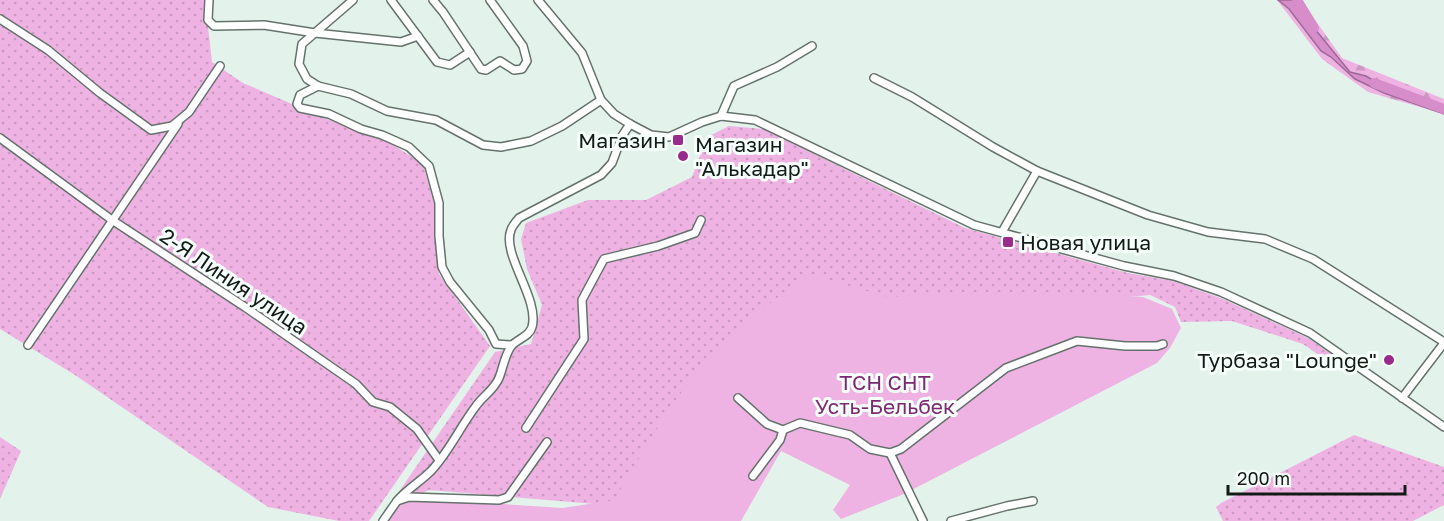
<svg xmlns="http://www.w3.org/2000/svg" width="1444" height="521" font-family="'Golos Text',sans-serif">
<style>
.grass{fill:url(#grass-dots)}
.forest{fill:url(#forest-firs)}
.garden{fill:#efb3e3}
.water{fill:#d88dcb;stroke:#9d6a95;stroke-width:1.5}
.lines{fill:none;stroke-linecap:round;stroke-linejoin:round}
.river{stroke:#d88dcb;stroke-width:10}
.minor-casing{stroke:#65726c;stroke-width:10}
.minor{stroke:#fff;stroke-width:7}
.poi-dot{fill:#992b8b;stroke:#f5fefa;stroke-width:2}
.labels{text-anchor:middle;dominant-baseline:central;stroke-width:6;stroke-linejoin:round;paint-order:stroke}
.poi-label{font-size:21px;fill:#141a17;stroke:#f5fefa;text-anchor:end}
.street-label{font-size:21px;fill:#141a17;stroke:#f5fefa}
.park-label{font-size:21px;fill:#7e2773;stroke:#f5fefa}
</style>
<defs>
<pattern id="grass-dots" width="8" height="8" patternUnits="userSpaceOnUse" patternTransform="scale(1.5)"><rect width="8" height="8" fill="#efb3e3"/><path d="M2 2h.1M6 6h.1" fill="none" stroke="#cc99c2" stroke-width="1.8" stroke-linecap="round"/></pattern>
<pattern id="forest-firs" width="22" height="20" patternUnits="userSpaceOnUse" patternTransform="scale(1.5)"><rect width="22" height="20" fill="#efb3e3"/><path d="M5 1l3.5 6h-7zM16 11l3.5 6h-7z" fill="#cc99c2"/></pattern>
</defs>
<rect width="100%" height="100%" fill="#e3f3ec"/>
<g class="grass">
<path d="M0 0H205L212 62 243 83 327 119 390 143 423 164 434 202 439 274 490 346 369 521H339L268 507 75 375 0 329Z"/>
<path d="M729 126 763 129 965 228 1128 273 1173 281 1223 299 1308 338 1333 355 1326 360 1303 344 1232 321 1181 322 1175 307 1150 295 1075 302 619 506 429 490 387 509 495 352 531 344 542 305 527 269 521 239 526 223 588 200H646L692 177 707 137Z"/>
<path d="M1354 435 1444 467V505L1413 521H1223L1216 507 1221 503Z"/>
<path d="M0 437 21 451 0 499Z"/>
</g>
<path class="forest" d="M1277 0H1301L1342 58 1444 99V114L1368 92 1322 59Z"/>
<path class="garden" d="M811 275 888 297 960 292H1048L1143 297 1172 309 1181 328 1170 348 1157 363 904 494 841 519 833 510 850 485 781 451 741 521H385L398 502 409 498 563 508 614 500 662 420 704 360 775 299Z"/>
<path class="water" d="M1278 0H1297L1310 23 1350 72 1366 76 1386 88 1444 109V114L1384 93 1355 79 1331 57 1321 51 1289 9Z"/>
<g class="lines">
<g class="river">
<path d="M1297 0 1314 28"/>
<path d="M1374 83 1444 109"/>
</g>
<g class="minor-casing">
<g id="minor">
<path d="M209 0 208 20 214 26 264 25 315 33 401 42 418 36"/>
<path d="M353 0 302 44 299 64 307 79 318 86 351 94 387 111 436 120 483 145 501 147 531 141 562 126 601 100"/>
<path d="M391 0 437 62 450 65 470 52"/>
<path d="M433 0 443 12 481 69 486 70 500 61 514 70 522 69 527 61 523 46 490 0"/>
<path d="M538 0 582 53 601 100 614 114 630 124 651 135 669 137 702 122 721 116 755 120 974 225 1124 266 1174 276 1221 292 1310 333 1444 427"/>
<path d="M0 19 48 50 100 93 151 130 172 126 189 112 220 66"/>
<path d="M874 78 912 97 993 147 1037 171 1148 215 1208 232 1265 239 1313 259 1444 342"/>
<path d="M318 86 300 95 297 104 300 108 329 114 361 129 382 135 409 147 429 166 439 203V236L442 267 450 282 489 330 496 344 511 345"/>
<path d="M721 116 734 86 777 67 812 46"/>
<path d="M0 138 112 220 245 307 356 384 373 402 390 407 417 429 439 460"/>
<path d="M1002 232 1037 171"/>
<path d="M28 345 178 124"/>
<path d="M738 398 767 424 783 430 800 423 850 435 870 449 890 453 901 449 1006 368 1077 341 1125 346H1157L1163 344"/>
<path d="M1402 398 1444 343"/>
<path d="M526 428 584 339 582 300 604 259 658 246 695 233 701 220"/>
<path d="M890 453 923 521"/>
<path d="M753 476 780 440 783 430"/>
<path d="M397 501C407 489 420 482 431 471 449 452 460 427 476 406 483 396 494 390 499 378 503 368 504 358 510 348 515 339 529 338 532 327 540 299 501 254 511 230 512 226 516 222 519 218L601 175 612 163 622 136 630 124"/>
<path d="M383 521 397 501 409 497 499 500 508 497 547 442"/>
<path d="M951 521 1007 506 1033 501"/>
</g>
</g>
<use href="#minor" class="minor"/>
</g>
<g class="poi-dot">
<rect x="672" y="134" width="12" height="12" rx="3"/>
<circle cx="683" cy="156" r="6"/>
<rect x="1002" y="236" width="12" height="12" rx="3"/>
<circle cx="1389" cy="360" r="6"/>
</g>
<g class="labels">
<g class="poi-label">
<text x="666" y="140">Магазин</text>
<text x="695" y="144" text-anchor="start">Магазин<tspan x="695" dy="24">"Алькадар"</tspan></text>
<text x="1020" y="242" text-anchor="start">Новая улица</text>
<text x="1377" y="360">Турбаза "Lounge"</text>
</g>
<g class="street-label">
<text transform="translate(234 281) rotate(34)">2-Я Линия улица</text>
</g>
<g class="park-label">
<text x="885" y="382">ТСН СНТ<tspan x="885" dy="24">Усть-Бельбек</tspan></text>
</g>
</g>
<path d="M1228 485v9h177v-9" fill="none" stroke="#141a17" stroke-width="3"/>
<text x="1237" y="485" font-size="18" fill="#141a17" stroke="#f5fefa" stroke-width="4.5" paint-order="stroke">200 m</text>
</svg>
